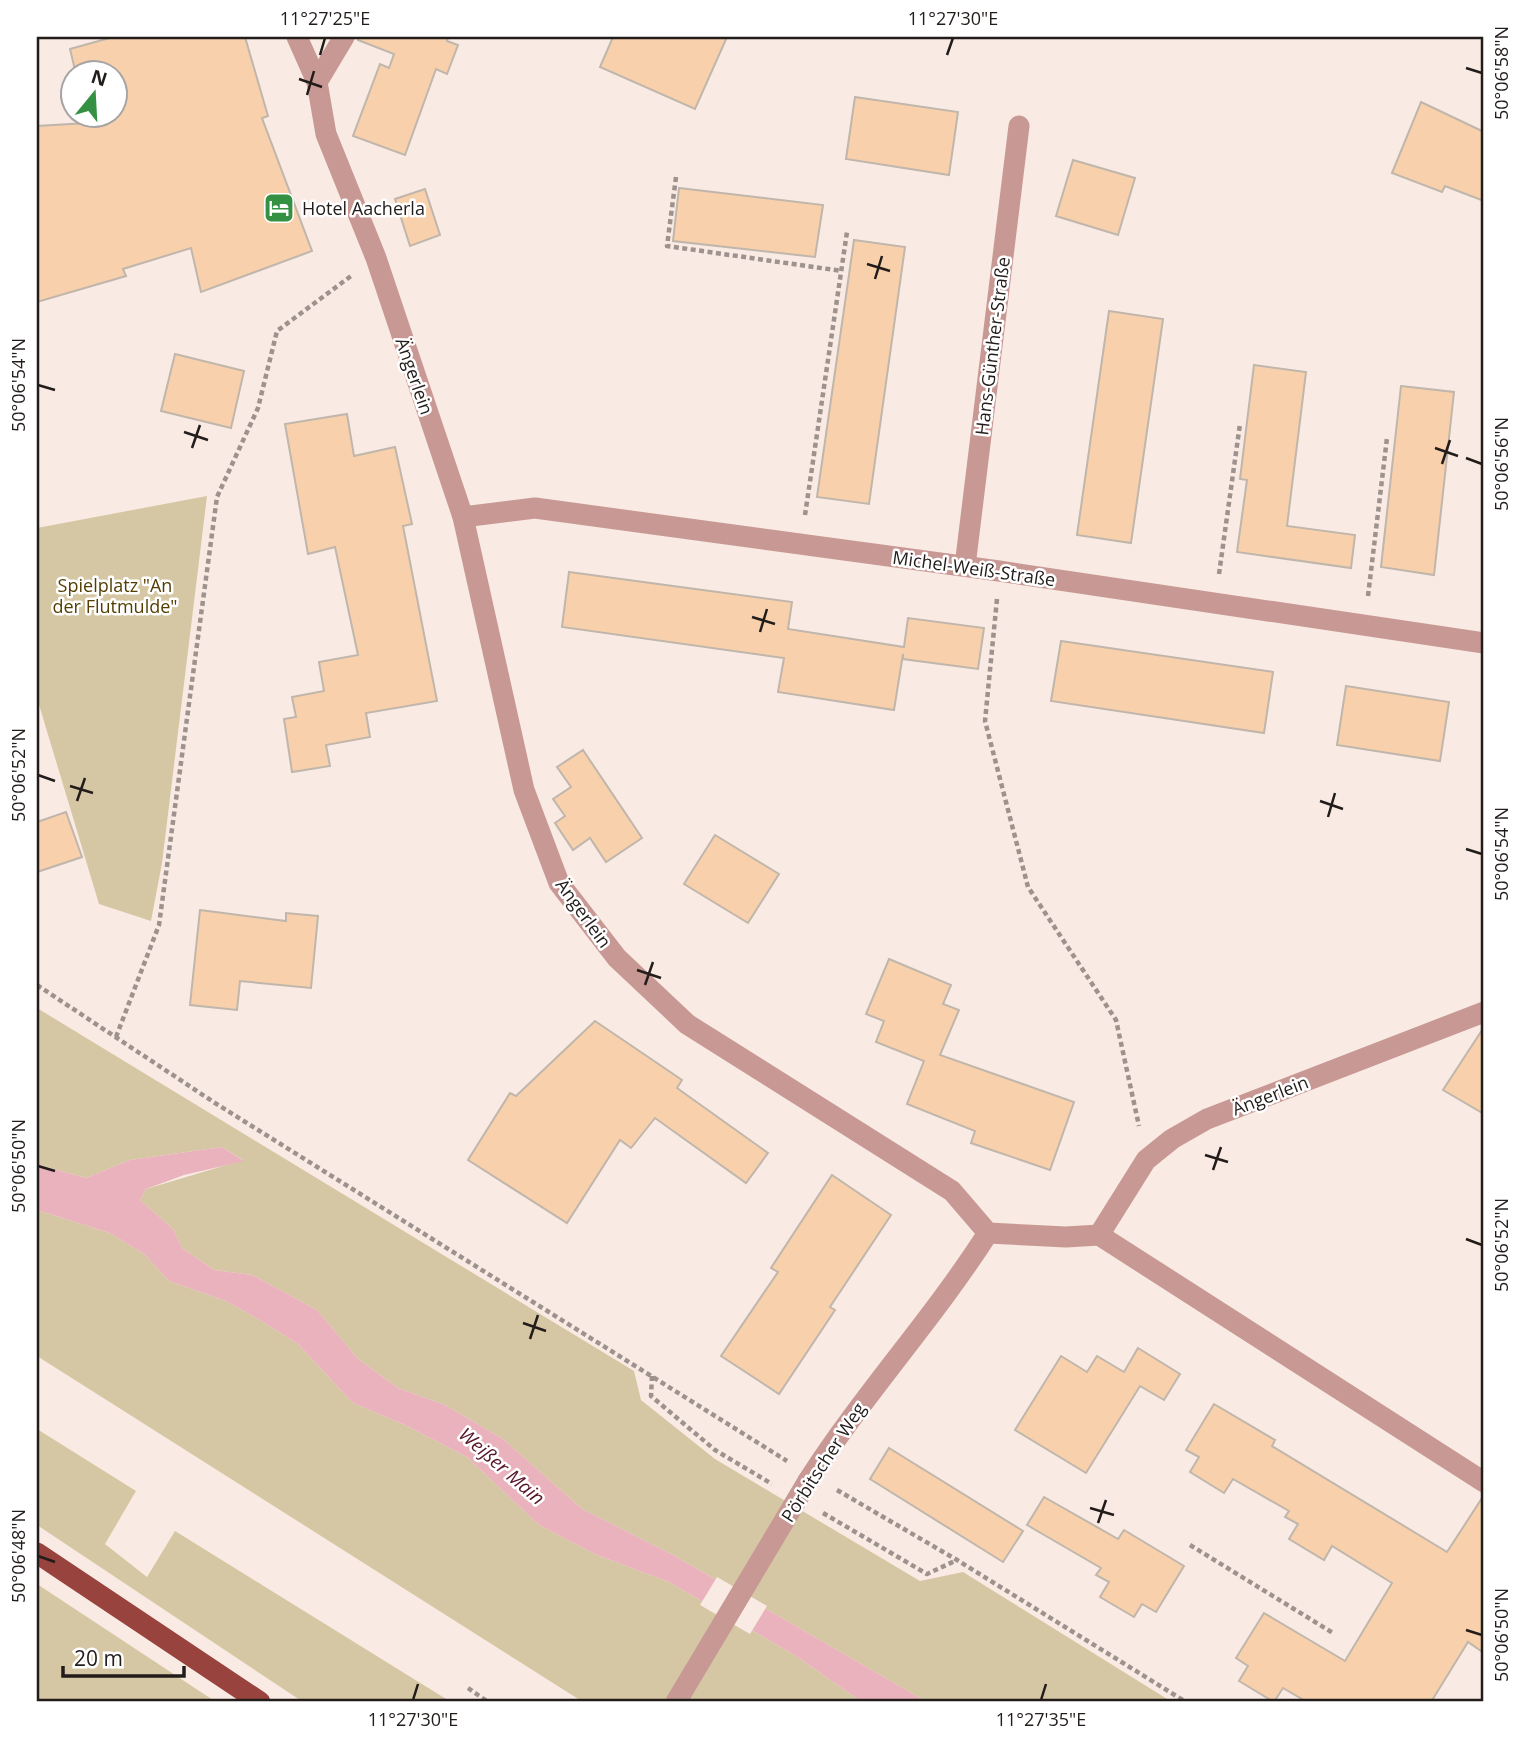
<svg xmlns="http://www.w3.org/2000/svg" width="1521" height="1739" font-family="'Open Sans',sans-serif">
<style>
.green{fill:#d6c7a4}
.water{fill:#e9b2bc}
.pier{fill:#f9eae3}
.building{fill:#f8d1ac;stroke:#c0b6ab;stroke-width:2}
.lines{fill:none;stroke-linecap:round;stroke-linejoin:round}
.path{stroke:#9d928d;stroke-width:4.5;stroke-dasharray:5 3.5;stroke-linecap:butt}
.minor{stroke:#c89994;stroke-width:21}
.trunk{stroke:#98433d;stroke-width:21}
.minor-bridge{stroke:#c89994;stroke-width:21}
.ticks{fill:none;stroke:#221c1a;stroke-width:2.5}
.labels{text-anchor:middle;dominant-baseline:central;stroke-width:5;stroke-linejoin:round;paint-order:stroke}
.poi-label{font-size:18px;fill:#221c1a;stroke:#fff;text-anchor:start}
.street-label{font-size:18px;fill:#221c1a;stroke:#fff}
.park-label{font-size:18px;fill:#533d01;stroke:#fff}
.water-label{font-size:19px;font-style:italic;fill:#56162a;stroke:#fff}
.neatline{fill:none;stroke:#221c1a;stroke-width:2.5}
.ticks-label{font-size:18px;text-anchor:middle;fill:#221c1a}
</style>
<rect width="100%" height="100%" fill="#f9eae3"/>
<g class="green">
<path d="M207 496 162 863 151 921 99 904 37 698V528Z"/>
<path d="M37 1008 634 1371 641 1400 715 1459 920 1581 963 1572 1172 1702H927L673 1555 582 1509 503 1439 445 1405 398 1388 358 1359 317 1310 252 1275 214 1270 182 1248 173 1229 140 1200 146 1189 243 1160 222 1147 130 1160 86 1178 43 1166 37 1159Z"/>
<path d="M37 1210 110 1233 144 1254 169 1281 226 1301 263 1322 298 1344 353 1403 405 1425 467 1457 539 1525 597 1555 669 1582 796 1656 862 1702H583L37 1356Z"/>
<path d="M37 1429 136 1491 105 1544 147 1577 175 1531 451 1702H303L37 1525Z"/>
<path d="M37 1583V1584L216 1702H37Z"/>
</g>
<path class="water" d="M222 1147 244 1161 184 1175 146 1189 140 1200 173 1229 182 1248 214 1270 252 1275 317 1310 358 1359 398 1388 445 1405 503 1439 582 1509 673 1555 927 1702H862L796 1656 669 1582 597 1555 539 1525 467 1457 405 1425 353 1403 298 1344 263 1322 226 1301 169 1281 144 1254 110 1233 37 1210V1159L43 1166 86 1178 130 1160Z"/>
<path class="pier" d="M717 1577 767 1606 750 1634 700 1605Z"/>
<g class="building">
<path d="M113 37H245L268 116 262 118 312 251 201 292 191 248 123 269 126 276 37 302V126L87 123 85 116H116V74H76L70 49Z"/>
<path d="M358 37H448L447 41 458 45 447 74 436 69 405 155 353 136 380 64 389 68 394 54 358 40Z"/>
<path d="M613 37H727L695 109 600 67Z"/>
<path d="M855 97 958 112 949 175 846 159Z"/>
<path d="M1421 102 1484 132V201L1445 186 1442 192 1392 173Z"/>
<path d="M1073 160 1135 178 1118 235 1056 216Z"/>
<path d="M679 188 823 205 815 257 673 241Z"/>
<path d="M425 189 440 235 410 246 395 199Z"/>
<path d="M854 240 905 247 869 504 817 497Z"/>
<path d="M1109 311 1163 319 1131 543 1077 535Z"/>
<path d="M175 354 244 371 231 428 161 411Z"/>
<path d="M1254 365 1306 372 1287 526 1355 535 1351 568 1237 552 1247 480 1240 479Z"/>
<path d="M1401 386 1454 392 1434 575 1381 567Z"/>
<path d="M347 414 354 456 395 447 412 524 403 526 437 701 366 713 370 737 326 745 330 766 292 772 284 719 296 717 292 697 324 691 319 662 358 655 335 547 308 554 285 424Z"/>
<path d="M569 572 792 602 788 629 904 647 908 618 984 628 978 669 903 659V654L894 710 778 692 784 658 562 627Z"/>
<path d="M1061 641 1273 672 1264 733 1051 701Z"/>
<path d="M1346 686 1449 702 1440 761 1337 745Z"/>
<path d="M583 750 642 838 606 862 590 838 573 850 555 823 565 816 553 799 571 787 557 767Z"/>
<path d="M66 812 82 857 37 872V822Z"/>
<path d="M715 835 779 874 748 923 684 884Z"/>
<path d="M200 910 286 921V913L318 916 311 988 240 981 237 1010 190 1005Z"/>
<path d="M889 959 951 985 943 1004 959 1010 940 1055 1074 1102 1050 1170 971 1143 975 1131 907 1104 924 1061 876 1042 884 1021 866 1014Z"/>
<path d="M595 1021 682 1080 677 1088 768 1153 746 1183 655 1118 631 1148 620 1140 567 1223 468 1160 510 1093 516 1096Z"/>
<path d="M1484 1027V1114L1443 1090Z"/>
<path d="M832 1175 891 1215 830 1307 835 1310 779 1394 721 1356 778 1272 771 1268Z"/>
<path d="M1138 1348 1180 1374 1164 1400 1140 1386 1086 1473 1015 1430 1061 1356 1087 1372 1097 1356 1124 1372Z"/>
<path d="M1214 1404 1275 1440 1272 1446 1447 1552 1484 1495V1653L1468 1642 1431 1702H1307L1283 1688 1274 1702 1239 1681 1248 1666 1236 1658 1264 1613 1345 1661 1392 1583 1332 1546 1324 1560 1289 1539 1298 1524 1285 1517 1289 1511 1233 1479 1224 1493 1190 1472 1199 1457 1186 1450Z"/>
<path d="M889 1448 1023 1531 1003 1562 870 1479Z"/>
<path d="M1044 1497 1118 1539 1124 1530 1184 1566 1156 1612 1142 1604 1134 1617 1100 1597 1109 1582 1096 1575 1101 1568 1027 1525Z"/>
</g>
<g class="lines">
<g class="path">
<path d="M676 177 667 246 842 271"/>
<path d="M805 515 847 232"/>
<path d="M1219 574 1240 424"/>
<path d="M1368 596 1387 438"/>
<path d="M997 599 985 721 1028 887 1116 1020 1139 1126"/>
<path d="M37 985 215 1103 787 1461"/>
<path d="M116 1037 159 925 217 497 258 408 277 331 351 276"/>
<path d="M652 1376 651 1396 715 1450 772 1484"/>
<path d="M837 1490 957 1560 1186 1702"/>
<path d="M823 1513 927 1574 957 1560"/>
<path d="M1190 1545 1333 1633"/>
<path d="M468 1688 488 1702"/>
</g>
<g class="minor">
<path d="M297 37 317 82 326 134 376 258 463 517 524 790 559 883 617 958 687 1024 952 1191 988 1233 1066 1237 1099 1235 1484 1482"/>
<path d="M317 82 344 37"/>
<path d="M463 517 535 508 999 571 1484 643"/>
<path d="M965 566 1019 126"/>
<path d="M1099 1235 1146 1160 1172 1139 1207 1119 1484 1012"/>
<path d="M808 1481C863 1395 933 1319 988 1233"/>
</g>
<path class="trunk" d="M37 1553 260 1702"/>
<path class="minor-bridge" d="M676 1702 808 1481"/>
</g>
<path class="ticks" d="M320 55 325 38M947 55 953 38M1466 68 1482 73M299 79 322 87M307 95 314 71M867 264 890 271M875 279 882 256M38 385 55 390M184 432 208 440M192 448 200 425M1435 448 1458 456M1466 458 1482 464M1442 464 1450 440M752 617 775 624M760 632 767 609M38 775 55 781M70 786 93 793M77 801 85 778M1320 801 1343 809M1328 817 1335 793M1466 849 1482 854M637 970 661 978M645 985 653 962M1205 1155 1228 1162M38 1166 55 1171M1213 1170 1221 1147M1466 1239 1482 1245M523 1323 546 1331M530 1339 538 1315M1090 1508 1114 1515M1098 1523 1106 1500M38 1556 55 1562M1466 1630 1482 1635M413 1700 418 1684M1041 1700 1046 1684"/>
<defs>
<g id="hotel-square" transform="scale(1.575)"><rect x="-9" y="-9" width="18" height="18" rx="4" fill="#349042" stroke="#fff"/><path d="M-6-4.5h1.5V1H6V5H4.5V3h-9V5H-6ZM-4 0a1.8 1.8 0 1 1 3.6 0ZM.5 0V-2.5h3Q6-2.5 6 0Z" fill="#fff"/></g>
</defs>
<g fill-rule="evenodd">
<use href="#hotel-square" x="279" y="208"/>
</g>
<g class="labels">
<g class="poi-label">
<text x="302" y="208">Hotel Aacherla</text>
</g>
<g class="street-label">
<text transform="translate(992 346) rotate(-83)">Hans-Günther-Straße</text>
<text transform="translate(415 376) rotate(71)">Ängerlein</text>
<text transform="translate(974 568) rotate(8)">Michel-Weiß-Straße</text>
<text transform="translate(584 913) rotate(54)">Ängerlein</text>
<text transform="translate(1270 1095) rotate(-21)">Ängerlein</text>
<text transform="translate(823 1462) rotate(-57)">Pörbitscher Weg</text>
</g>
<g class="park-label">
<text x="115" y="585">Spielplatz "An<tspan x="115" dy="21">der Flutmulde"</tspan></text>
</g>
<g class="water-label">
<text transform="translate(502 1466) rotate(41)">Weißer Main</text>
</g>
</g>
<rect width="1521" height="1739" fill="none" stroke="#ffffff" stroke-width="77"/>
<g transform="translate(94 94) rotate(18)"><circle r="33" fill="#ffffff" stroke="#a7a4a3" stroke-width="2"/>
<path d="M0-5L12 26L0 18L-12 26Z" fill="#349042"/>
<text y="-10" font-size="19" font-weight="bold" text-anchor="middle" fill="#221c1a">N</text>
</g>
<path d="M63 1666v10h121v-10" fill="none" stroke="#221c1a" stroke-width="3.5"/>
<text x="74" y="1666" font-size="21" fill="#221c1a" stroke="#ffffff" stroke-width="5" paint-order="stroke">20 m</text>
<rect x="38" y="38" width="1444" height="1662" class="neatline"/>
<g class="ticks-label">
<text x="325" y="25">11°27'25"E</text>
<text x="953" y="25">11°27'30"E</text>
<text transform="translate(1502 73) rotate(-90)" y="6">50°06'58"N</text>
<text transform="translate(19 385) rotate(-90)" y="6">50°06'54"N</text>
<text transform="translate(1502 464) rotate(-90)" y="6">50°06'56"N</text>
<text transform="translate(19 775) rotate(-90)" y="6">50°06'52"N</text>
<text transform="translate(1502 854) rotate(-90)" y="6">50°06'54"N</text>
<text transform="translate(19 1166) rotate(-90)" y="6">50°06'50"N</text>
<text transform="translate(1502 1245) rotate(-90)" y="6">50°06'52"N</text>
<text transform="translate(19 1556) rotate(-90)" y="6">50°06'48"N</text>
<text transform="translate(1502 1635) rotate(-90)" y="6">50°06'50"N</text>
<text x="413" y="1726">11°27'30"E</text>
<text x="1041" y="1726">11°27'35"E</text>
</g>
</svg>
